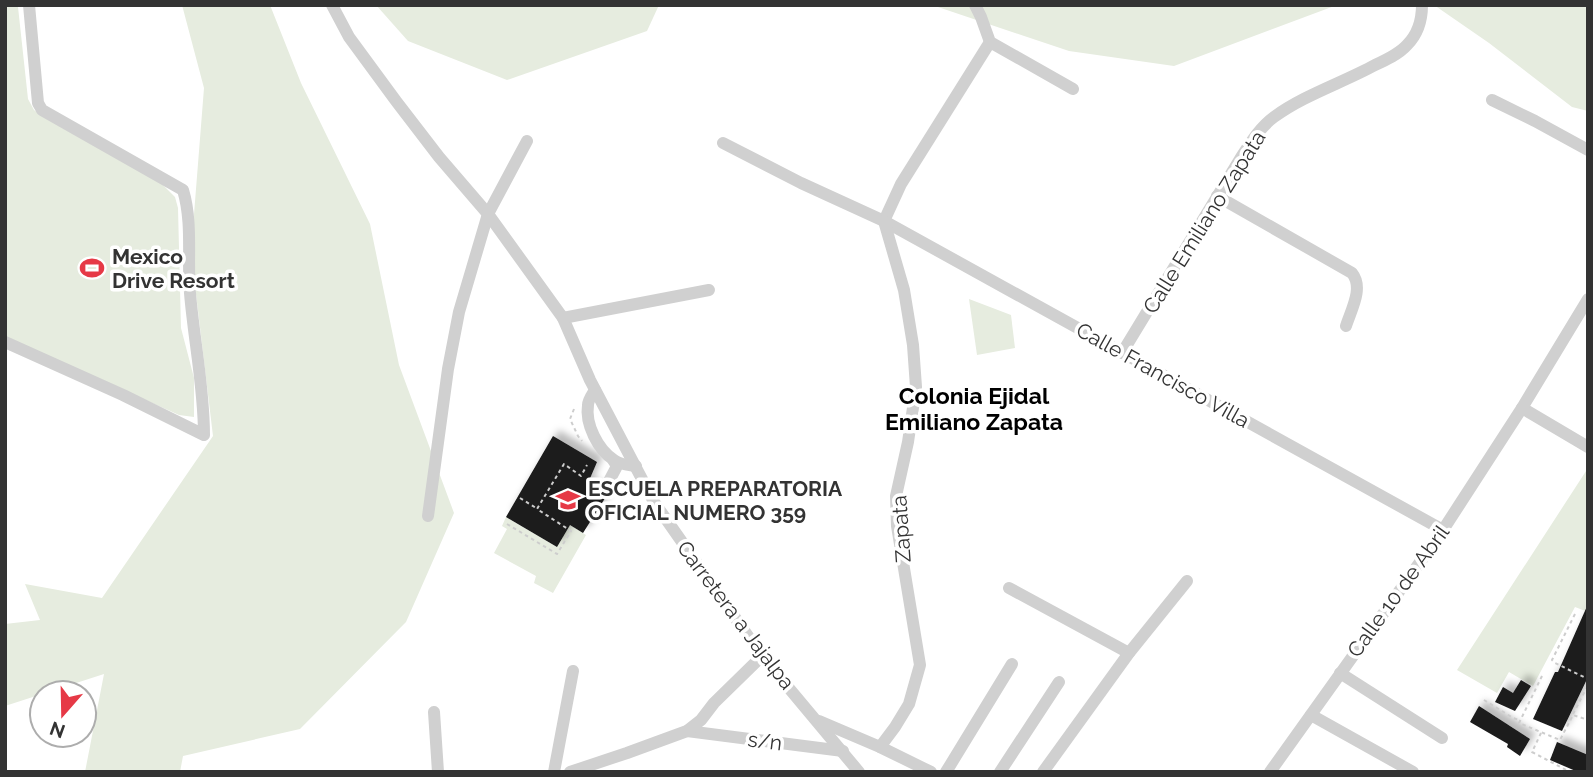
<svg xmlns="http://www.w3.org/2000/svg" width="1593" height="777" font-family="Raleway,sans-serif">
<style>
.green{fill:#e6ecdf}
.building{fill:#1a1a1a;filter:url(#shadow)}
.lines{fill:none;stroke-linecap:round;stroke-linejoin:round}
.path{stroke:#cdcdcd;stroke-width:2;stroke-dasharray:3.5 3.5;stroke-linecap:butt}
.minor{stroke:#d0d0d0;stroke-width:12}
.labels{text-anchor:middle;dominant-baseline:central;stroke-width:7;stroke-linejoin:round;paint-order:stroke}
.street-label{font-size:21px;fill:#333;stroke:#fff}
.poi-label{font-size:21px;font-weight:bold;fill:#333;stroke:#fff;text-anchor:start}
.neighbourhood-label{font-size:23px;font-weight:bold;fill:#000;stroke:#fff}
</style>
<defs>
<filter id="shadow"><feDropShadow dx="6" dy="-6" stdDeviation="3.5" flood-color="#0004"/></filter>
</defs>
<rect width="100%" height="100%" fill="#fff"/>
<g class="green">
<path d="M5 5H18V7L28 99 34 110 42 116 162 184 175 197 178 208 181 328 194 378V417L179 415 5 337Z"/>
<path d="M182 5H270L301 83 370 224 399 365 454 513 406 622 300 729 183 756 180 772H85L104 674 5 706V624L40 620 25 584 102 598 213 436 191 252 204 88Z"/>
<path d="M376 5H659L647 31 507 80 408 41Z"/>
<path d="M932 5H1337L1174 66 1069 51Z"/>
<path d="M1434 5H1588V111L1572 107 1489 43Z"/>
<path d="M969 299 1011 315 1015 348 977 355Z"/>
<path d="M1588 468V612L1575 607 1533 686 1509 672 1497 693 1457 670Z"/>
<path d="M520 493 586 535 553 593 534 583 536 576 494 553 507 529 502 526 506 517 557 547 515 502Z"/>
</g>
<g class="building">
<path d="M553 436 597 462 588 483 607 495 583 533 570 525 557 547 506 517Z"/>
<path d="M1588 604V677L1562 731 1533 719 1555 672H1558Z"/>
<path d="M1521 680 1531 686 1515 711 1495 702 1503 687 1513 693Z"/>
<path d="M1479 706 1530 739 1520 756 1507 747 1508 744 1470 722Z"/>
<path d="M1557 742 1588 755V772H1578L1550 760Z"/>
</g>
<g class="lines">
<g class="path">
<path d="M574 409 570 419 578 436 582 441"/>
<path d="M520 498 536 508"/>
<path d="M507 524 557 554 571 531 537 509 564 464 581 476 587 465"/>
<path d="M1575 614 1552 660 1555 663 1588 679"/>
<path d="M1542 676 1519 723 1560 740 1573 715 1588 720"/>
<path d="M1484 700 1513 718 1519 720"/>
<path d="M1573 714 1588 685"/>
<path d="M1541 733 1532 752 1570 772"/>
</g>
<g class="minor">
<path d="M332 5 349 37 396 101 439 157 488 214 563 318 590 380 654 502 762 656 859 772"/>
<path d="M975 5 981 17 990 42 1073 89"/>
<path d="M1492 100 1535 121 1588 150"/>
<path d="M723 143 801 183 884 221 1443 530"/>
<path d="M1217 196 1352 273C1364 288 1351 310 1346 326"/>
<path d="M884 221 901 184 990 42"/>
<path d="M563 318 709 290"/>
<path d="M5 342 123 395 204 435C204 387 194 341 190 293 187 260 193 223 183 190L42 110 38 103 29 5"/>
<path d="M1122 353 1240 159C1250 144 1259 128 1274 117 1304 95 1342 83 1375 65 1386 60 1399 54 1407 45 1418 34 1422 20 1422 5"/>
<path d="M595 390C592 395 588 400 588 405 585 424 598 450 614 460 620 465 629 465 636 466"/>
<path d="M1522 408 1588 447"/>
<path d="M607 485 617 466 613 460"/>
<path d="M428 516 448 369 459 312 488 214 527 141"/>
<path d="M1009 588 1129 653"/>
<path d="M1340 673 1442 738"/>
<path d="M434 712 438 772"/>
<path d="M1311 715 1413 772"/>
<path d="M819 721 880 747 931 772"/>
<path d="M687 731 843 751"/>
<path d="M880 747 895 727 909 704 920 665 897 526 896 496 908 442 916 387 913 345 904 290 884 221"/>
<path d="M554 772 573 671"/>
<path d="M570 772 627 753 687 731 701 720 714 703 762 656"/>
<path d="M946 772 1012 664"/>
<path d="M1000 772 1059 682"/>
<path d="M1043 772 1129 653 1187 581"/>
<path d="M1270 772 1443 530 1522 408 1588 299"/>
</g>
</g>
<defs>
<g id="stadium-bare" transform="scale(1.89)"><path d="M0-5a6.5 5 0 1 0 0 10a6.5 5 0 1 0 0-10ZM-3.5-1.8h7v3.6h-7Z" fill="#e63946" stroke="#fff" stroke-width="2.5" paint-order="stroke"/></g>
<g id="school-bare" transform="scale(1.89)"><path d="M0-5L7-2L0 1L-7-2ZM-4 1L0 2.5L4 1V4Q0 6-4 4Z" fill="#e63946" stroke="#fff" stroke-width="2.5" paint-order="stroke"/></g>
</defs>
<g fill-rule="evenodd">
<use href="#stadium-bare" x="92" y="268"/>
<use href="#school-bare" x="568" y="500"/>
</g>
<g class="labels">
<g class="street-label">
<text transform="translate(1204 222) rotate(-58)">Calle Emiliano Zapata</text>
<text transform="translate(1163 375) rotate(29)">Calle Francisco Villa</text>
<text transform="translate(901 529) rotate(-94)">Zapata</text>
<text transform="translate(1398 591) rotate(-54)">Calle 10 de Abril</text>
<text transform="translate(736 615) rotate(53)">Carretera a Jajalpa</text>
<text transform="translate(765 741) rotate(7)">s/n</text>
</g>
<g class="poi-label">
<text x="112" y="256">Mexico<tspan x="112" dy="24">Drive Resort</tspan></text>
<text x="588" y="488">ESCUELA PREPARATORIA<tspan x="588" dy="24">OFICIAL NUMERO 359</tspan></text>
</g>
<g class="neighbourhood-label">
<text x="974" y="395">Colonia Ejidal<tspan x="974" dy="26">Emiliano Zapata</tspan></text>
</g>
</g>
<rect width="1593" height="777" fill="none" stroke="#333333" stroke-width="14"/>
<g transform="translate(63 714) rotate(200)"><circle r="33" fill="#ffffff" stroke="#adadad" stroke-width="2"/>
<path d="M0-5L12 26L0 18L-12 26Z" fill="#e63946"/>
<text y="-10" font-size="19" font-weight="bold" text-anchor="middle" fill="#333333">N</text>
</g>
</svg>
